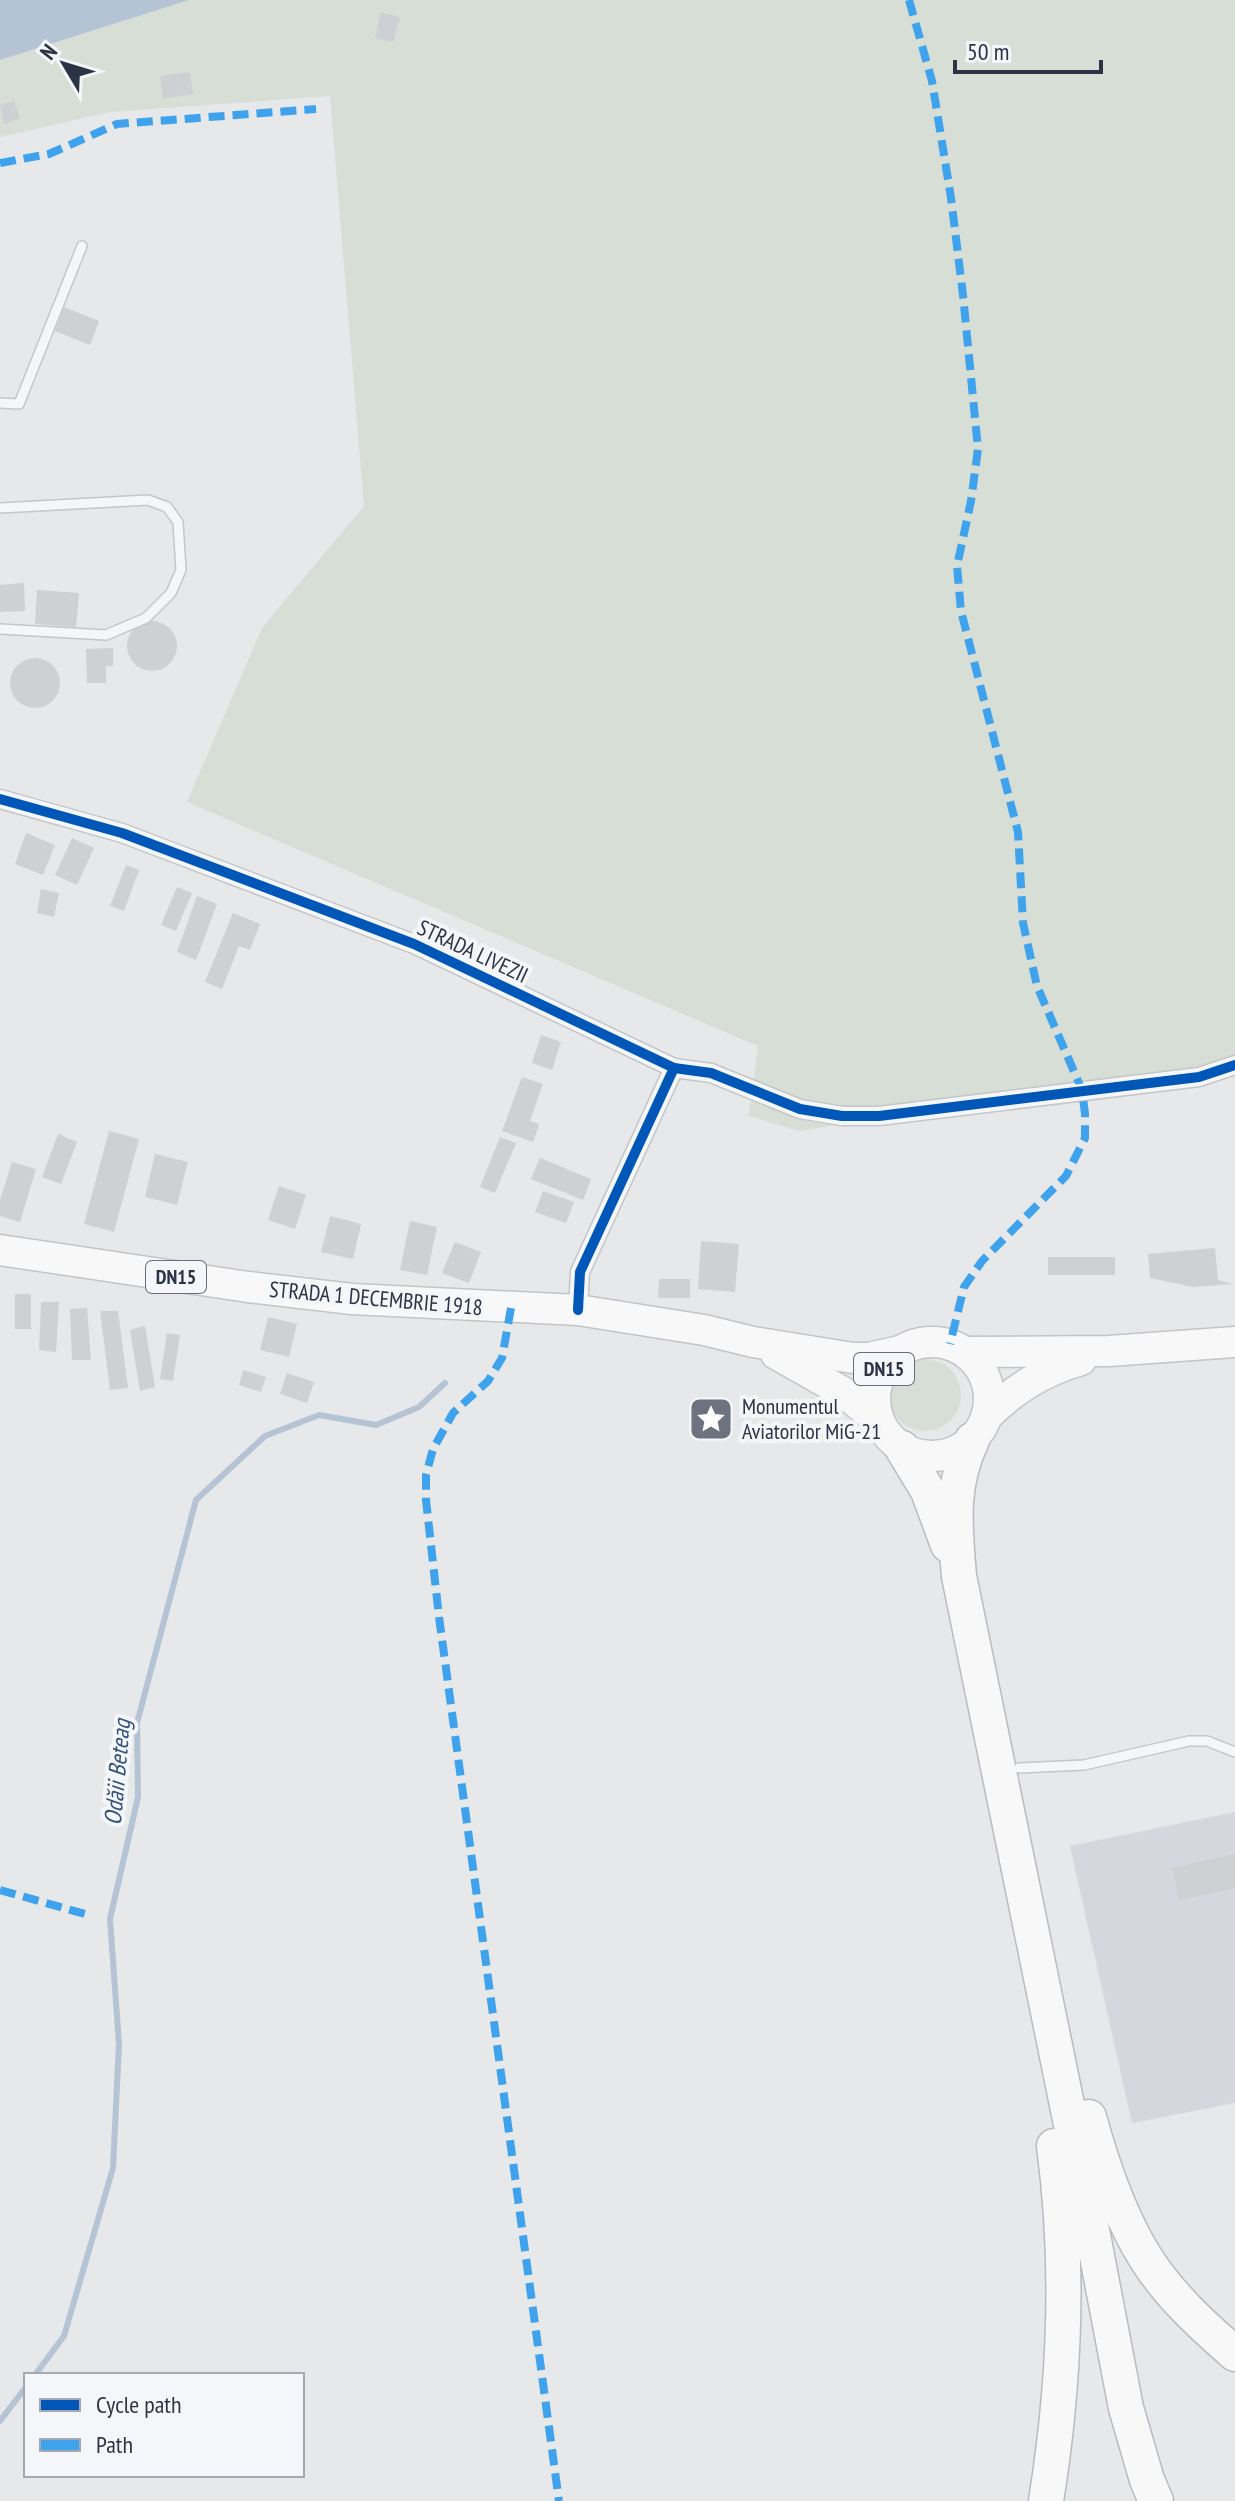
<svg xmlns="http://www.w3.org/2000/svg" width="1235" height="2501" font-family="'PT Sans Narrow',sans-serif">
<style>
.built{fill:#d4d7dd}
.green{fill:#d6ded6}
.water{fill:#b4c4d5}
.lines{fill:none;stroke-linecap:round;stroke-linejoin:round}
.stream{stroke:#b4c4d5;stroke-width:6}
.building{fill:#ced0d3}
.lane-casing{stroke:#c4c6c8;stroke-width:12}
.street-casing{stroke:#c4c6c8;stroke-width:21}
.primary-casing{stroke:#c2c5c8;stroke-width:33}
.highway-casing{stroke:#b8bbbf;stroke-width:37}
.lane{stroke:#f5f6f7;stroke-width:9}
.street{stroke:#f5f6f7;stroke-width:18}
.primary{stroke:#f8f8f8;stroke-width:30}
.highway{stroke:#f8f8f8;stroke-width:34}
.quiet{stroke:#3ea3ec;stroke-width:8;stroke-dasharray:16 8;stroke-linecap:butt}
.cycleway-casing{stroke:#f4f6f9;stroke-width:15}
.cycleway{stroke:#0057b8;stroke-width:10}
.labels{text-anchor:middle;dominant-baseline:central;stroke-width:8;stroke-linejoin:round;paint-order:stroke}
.shield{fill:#f4f6f9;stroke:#676e7b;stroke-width:2}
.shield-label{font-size:20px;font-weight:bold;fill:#2b3445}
.street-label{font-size:22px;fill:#2b3445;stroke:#f4f6f9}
.poi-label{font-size:22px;fill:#2b3445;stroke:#f4f6f9;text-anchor:start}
.water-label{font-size:24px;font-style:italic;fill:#34527a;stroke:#f4f6f9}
</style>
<rect width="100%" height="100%" fill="#e6e8ea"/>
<path class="built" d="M1235 1812V2103L1132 2123 1070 1846Z"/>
<g class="green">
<path d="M189 0H1235V1059L1215 1067 799 1131 749 1116 758 1046 187 802 262 628 364 506 330 96 110 112 0 137V60Z"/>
<circle cx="925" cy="1395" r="36"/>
</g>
<path class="water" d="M0 0H189L0 60Z"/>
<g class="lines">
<g class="stream">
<path d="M35 2375 64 2336 113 2168 119 2044 110 1919 138 1797 137 1723 196 1500 265 1436 319 1415 376 1425 419 1407 445 1383"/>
<path d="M0 2421 26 2387"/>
</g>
</g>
<g class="building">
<path d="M381 12 400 17 393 42 375 38Z"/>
<path d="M190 72 193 94 163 99 160 76Z"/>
<path d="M14 101 20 119 4 124 0 105Z"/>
<path d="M64 307 99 321 90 345 55 331Z"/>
<path d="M24 583 25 611 0 612V585Z"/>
<path d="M37 590 79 593 76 627 35 624Z"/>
<circle cx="152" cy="646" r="25"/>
<path d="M113 648V666H106V683H87L86 649Z"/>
<circle cx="35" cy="683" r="25"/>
<path d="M26 833 55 845 43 875 15 864Z"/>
<path d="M72 838 94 848 77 885 55 875Z"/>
<path d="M126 865 139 870 124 911 110 906Z"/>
<path d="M177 887 192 893 176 931 161 925Z"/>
<path d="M41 889 59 893 54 917 37 913Z"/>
<path d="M197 896 217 904 196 960 177 952Z"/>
<path d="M233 913 260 924 250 950 239 946 222 989 205 982Z"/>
<path d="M541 1035 561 1042 552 1070 532 1063Z"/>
<path d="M522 1077 543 1084 530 1121 539 1124 533 1142 502 1131Z"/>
<path d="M109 1131 139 1139 114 1232 84 1224Z"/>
<path d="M58 1134 77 1142 61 1184 42 1177Z"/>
<path d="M500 1137 516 1143 495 1193 480 1187Z"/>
<path d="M155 1154 188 1162 177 1205 145 1197Z"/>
<path d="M540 1158 591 1179 583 1200 531 1179Z"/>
<path d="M12 1162 36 1169 20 1222 0 1216V1200Z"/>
<path d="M279 1186 306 1195 295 1229 268 1220Z"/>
<path d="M543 1191 574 1202 566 1223 535 1212Z"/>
<path d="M330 1216 361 1224 353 1259 321 1252Z"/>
<path d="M410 1221 437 1227 427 1275 400 1270Z"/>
<path d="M701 1241 739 1244 735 1292 698 1289Z"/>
<path d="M455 1242 481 1252 469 1283 442 1273Z"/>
<path d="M1215 1248 1218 1280 1233 1284 1193 1287 1150 1278 1148 1254Z"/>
<rect x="1048" y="1257" width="67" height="18"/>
<path d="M659 1279H690V1298H658Z"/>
<rect x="15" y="1294" width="16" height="35"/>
<path d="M41 1302H59L56 1352 39 1350Z"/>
<path d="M87 1308 91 1360H72L70 1309Z"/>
<path d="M100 1311H118L128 1388 110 1390Z"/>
<path d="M268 1317 297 1324 289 1357 260 1350Z"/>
<path d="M145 1326 155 1387 140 1391 130 1330Z"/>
<path d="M167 1333 180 1335 173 1381 160 1379Z"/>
<path d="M243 1370 266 1377 261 1392 239 1385Z"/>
<path d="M287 1373 314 1382 307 1403 280 1394Z"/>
<path d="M1235 1854V1888L1179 1900 1172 1868Z"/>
</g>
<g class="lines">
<g class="lane-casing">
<g id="lane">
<path d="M0 403 19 404 82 246"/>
<path d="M0 508 148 500 167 507 178 522 181 570 171 593 146 618 106 635 0 629"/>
<path d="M1019 1768 1084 1765 1189 1741H1207L1235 1752"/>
</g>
</g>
<g class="street-casing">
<g id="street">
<path d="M0 799 122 833 414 944 674 1068 580 1272 578 1310"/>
<path d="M674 1068 711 1073 800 1109 842 1116H879L1199 1077 1235 1065"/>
</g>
</g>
<g class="primary-casing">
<g id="primary">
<path d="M0 1250 248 1287 352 1299 578 1310 704 1330 753 1342 853 1358H869L900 1351"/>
<circle cx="932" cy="1399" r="57"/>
<path d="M965 1352 1109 1351 1235 1342"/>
<path d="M776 1354 843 1392 879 1421"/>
<path d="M986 1417C1014 1389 1043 1371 1081 1360"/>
</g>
</g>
<g class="highway-casing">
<g id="highway">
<path d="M972 1440C950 1487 955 1525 959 1576L1084 2188 1126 2408 1147 2480 1156 2501"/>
<path d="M902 1448 928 1491 948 1545"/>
<path d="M1089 2117C1102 2165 1120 2218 1147 2260 1170 2296 1203 2326 1235 2354"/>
<path d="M1046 2501C1065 2383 1070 2265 1054 2146"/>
</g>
</g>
<use href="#lane" class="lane"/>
<use href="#street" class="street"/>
<use href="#primary" class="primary"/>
<use href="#highway" class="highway"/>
<g class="quiet">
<path d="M909 0 932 81 951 198 963 295 978 449 971 501 957 566 961 611 1018 832 1023 923 1037 986 1082 1090 1085 1114V1138L1066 1176 982 1261 964 1287 950 1344"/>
<path d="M0 163 49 154 117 124 316 109"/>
<path d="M511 1308 502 1358 488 1381 453 1413 433 1449 426 1475V1500L439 1617 559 2501"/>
<path d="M0 1890 85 1914"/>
</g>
<g class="cycleway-casing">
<g id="cycleway">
<path d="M0 799 122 833 414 944 674 1068 580 1272 578 1310"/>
<path d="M674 1068 711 1073 800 1109 842 1116H879L1199 1077 1235 1065"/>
</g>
</g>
<use href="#cycleway" class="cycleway"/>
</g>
<defs>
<g id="sight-square" transform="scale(2.3)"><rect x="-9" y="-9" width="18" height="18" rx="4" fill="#6c737f" stroke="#f4f6f9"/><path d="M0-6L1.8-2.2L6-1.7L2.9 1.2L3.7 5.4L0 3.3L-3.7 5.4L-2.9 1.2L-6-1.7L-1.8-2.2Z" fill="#fff"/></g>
</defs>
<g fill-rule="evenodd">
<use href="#sight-square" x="711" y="1419"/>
</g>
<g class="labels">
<g class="shield">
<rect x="146" y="1261" width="60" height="32" rx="6"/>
<rect x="854" y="1353" width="60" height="32" rx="6"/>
</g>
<g class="shield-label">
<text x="176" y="1277">DN15</text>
<text x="884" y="1369">DN15</text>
</g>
<g class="street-label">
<text transform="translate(473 951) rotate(25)">STRADA LIVEZII</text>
<text transform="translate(376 1298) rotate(5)">STRADA 1 DECEMBRIE 1918</text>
</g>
<g class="poi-label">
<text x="742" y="1406">Monumentul<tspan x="742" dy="25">Aviatorilor MiG-21</tspan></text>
</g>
<g class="water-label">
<text transform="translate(117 1772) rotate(-85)">Odăii Beteag</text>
</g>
</g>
<rect x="24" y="2373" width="280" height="104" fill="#f4f6f9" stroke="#a4a8b1" stroke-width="2"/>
<rect x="40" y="2399" width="40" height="12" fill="#0057b8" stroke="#a4a8b1" stroke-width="2"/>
<text x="96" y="2413" font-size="24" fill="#2b3445">Cycle path</text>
<rect x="40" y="2439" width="40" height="12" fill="#3ea3ec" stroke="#a4a8b1" stroke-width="2"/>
<text x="96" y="2453" font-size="24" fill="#2b3445">Path</text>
<g transform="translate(64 64) rotate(308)" stroke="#f4f6f9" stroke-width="6" paint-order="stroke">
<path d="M0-6L14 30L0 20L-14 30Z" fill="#2b3445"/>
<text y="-12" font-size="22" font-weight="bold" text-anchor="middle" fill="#2b3445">N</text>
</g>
<path d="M955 60v12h146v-12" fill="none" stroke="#2b3445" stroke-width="4"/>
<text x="967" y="60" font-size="24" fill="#2b3445" stroke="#f4f6f9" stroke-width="6" paint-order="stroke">50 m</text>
</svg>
